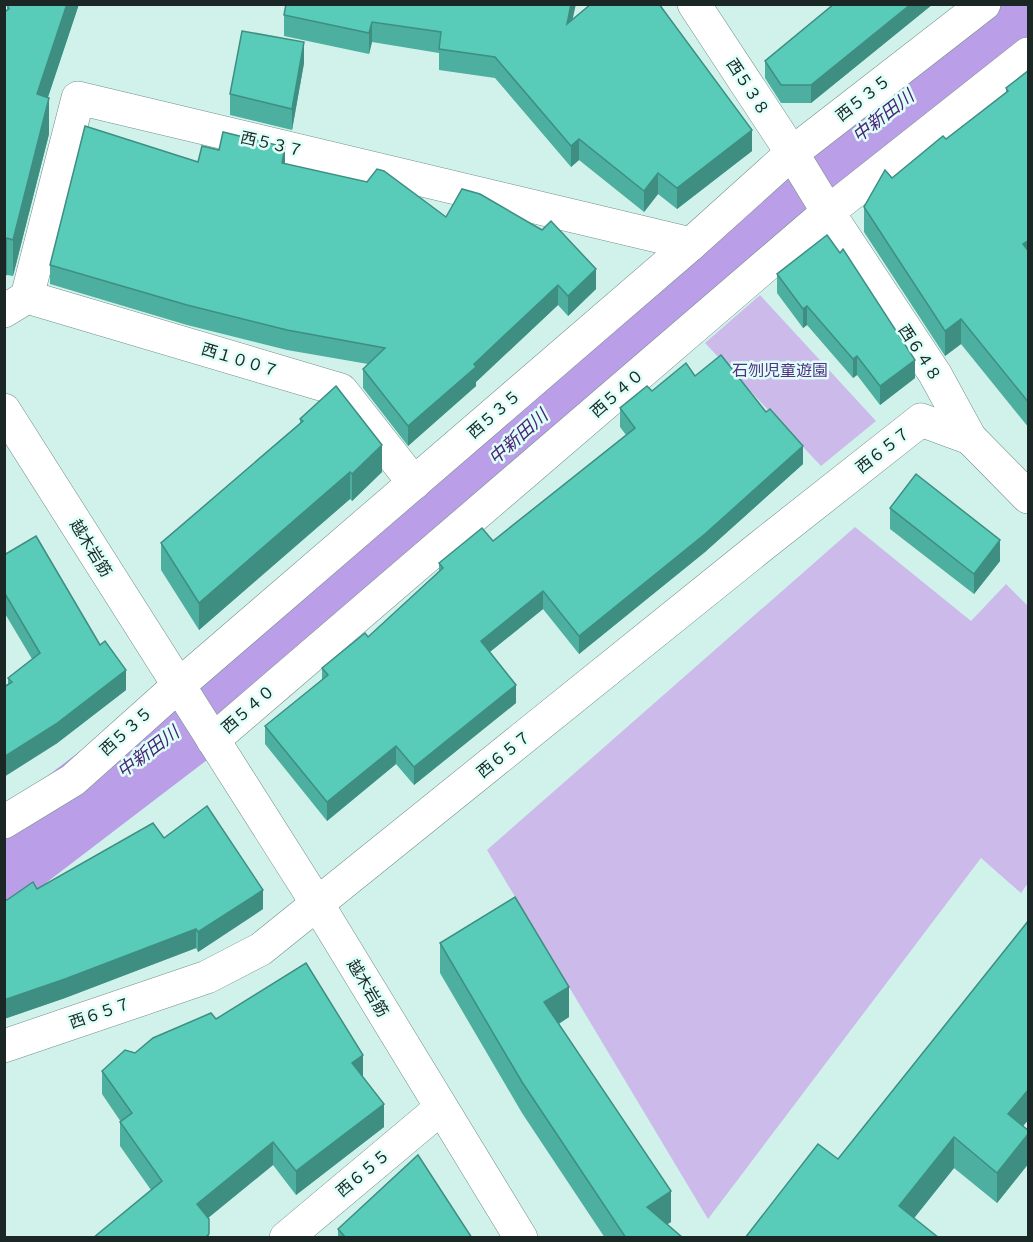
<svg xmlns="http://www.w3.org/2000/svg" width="1033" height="1242" font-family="Montserrat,'Noto Sans JP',sans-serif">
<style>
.green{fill:#ccbaeb}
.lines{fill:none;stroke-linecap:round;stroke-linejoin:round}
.river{stroke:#bb9ee8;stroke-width:84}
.street-casing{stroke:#718f89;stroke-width:34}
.secondary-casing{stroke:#718f89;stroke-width:34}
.street{stroke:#fff;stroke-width:33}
.secondary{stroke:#fff;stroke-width:33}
.wall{fill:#4caf9f}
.shaded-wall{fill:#3e8e82}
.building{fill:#58cbb9;stroke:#3e8e82;stroke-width:1.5}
.labels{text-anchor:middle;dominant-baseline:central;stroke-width:5;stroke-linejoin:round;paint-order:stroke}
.street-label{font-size:16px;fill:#1b2725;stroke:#defff8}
.park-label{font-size:16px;fill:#562f84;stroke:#defff8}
.water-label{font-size:18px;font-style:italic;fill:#4b2277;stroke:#defff8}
</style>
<rect width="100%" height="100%" fill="#d1f2eb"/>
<g class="green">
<path d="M760 295 876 421 821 466 705 343Z"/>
<path d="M855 527 971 621 1006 584 1028 606V883L1021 893 981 858 708 1219 487 850Z"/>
</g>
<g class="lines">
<path class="river" d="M4 862 261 666 828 159 1025 4"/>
<g class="street-casing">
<g id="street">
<path d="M694 4 792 153 828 212 935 374 970 438 1028 497"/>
<path d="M27 297 341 390 414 483"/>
<path d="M4 311 27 297 78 98 691 244"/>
<path d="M213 740 828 212 1028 54"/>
<path d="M4 822 73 780 178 686 691 244 792 153 984 4"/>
<path d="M4 1046 207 977 261 949 760 547 921 420 970 438"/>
<path d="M286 1238 441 1108"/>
</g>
</g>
<g class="secondary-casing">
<path id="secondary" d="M4 410 318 905 521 1238"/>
</g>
<use href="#street" class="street"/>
<use href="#secondary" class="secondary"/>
</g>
<g class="wall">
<path d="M7 4H79L48 97 49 134 13 276 7 275 4 276V12L7 10Z"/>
<path d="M662 4V7L752 151 677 209 658 194 644 212 579 160 571 167 495 78 439 70V53L372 42 369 54 284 36V15L573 19Z"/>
<path d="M834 4H933L811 103H781L765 78V61Z"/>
<path d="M304 63 292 130 230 115V94Z"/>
<path d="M1029 70V428L961 344 945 356 864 232V207L892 178 946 139 1006 93V88Z"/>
<path d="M219 150 285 163 446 217 596 289 568 316 558 305 476 382V386L408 446 363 388V369L368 364 287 350 187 325 50 284V265L198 162Z"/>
<path d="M777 274 915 378 880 405 857 375 853 378 807 325 803 328 777 293Z"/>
<path d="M695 376 803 464 705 552 579 654 543 609 490 652 516 703 414 785 396 764 327 821 265 744V726L322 680V668L368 637 439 571V563L493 541 626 435 620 427V408L652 391Z"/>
<path d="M300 419 382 472 352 501 350 499 199 630 161 570V543L300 423Z"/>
<path d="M890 508 1000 561 974 594 890 529Z"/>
<path d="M4 555 126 690 56 744 8 684V678L32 659 4 612Z"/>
<path d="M164 838 263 909 198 952 196 948 65 998 4 1019V899L7 900 37 889Z"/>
<path d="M1029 920V1119L1023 1126 1029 1131V1163L997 1203 954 1168 914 1218 838 1159Z"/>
<path d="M440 943 569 1017 559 1024 671 1222 667 1224 683 1238H605L522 1113 440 973Z"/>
<path d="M216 1019 363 1077 384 1127 296 1195 273 1165 208 1218 209 1238 151 1190 120 1146V1122H121L102 1094V1071L135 1053Z"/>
<path d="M338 1229 472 1238H338Z"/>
</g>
<g class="shaded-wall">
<path d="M67 4H79L37 130V94Z"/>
<path d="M571 4H576L567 45V24Z"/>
<path d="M911 4H933L811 103V85Z"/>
<path d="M372 22V42L369 54V33Z"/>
<path d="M304 42V63L292 130V109Z"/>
<path d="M49 98V134L13 276V240Z"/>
<path d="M752 130V151L677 209V188Z"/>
<path d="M579 139V160L571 167V146Z"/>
<path d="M285 147V167L282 163Z"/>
<path d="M658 173V194L644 212V191Z"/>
<path d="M7 238V275L4 276V240Z"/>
<path d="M1029 240V265L1023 244Z"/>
<path d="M596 269V289L568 316V296Z"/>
<path d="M558 285V305L476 382V386L408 446V426Z"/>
<path d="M807 306V325L803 328V309Z"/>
<path d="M961 319V344L945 356V331Z"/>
<path d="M857 356V375L853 378V359Z"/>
<path d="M915 360V378L880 405V386Z"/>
<path d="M382 445V472L352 501V474Z"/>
<path d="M803 446V464L705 552 579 654V636Z"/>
<path d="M350 472V499L199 630V603Z"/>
<path d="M1000 540V561L974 594V574Z"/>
<path d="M543 591V609L481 659V641Z"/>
<path d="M126 670V690L56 744 4 777V757Z"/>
<path d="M516 685V703L414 785V767Z"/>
<path d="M396 746V764L327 821V802Z"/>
<path d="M263 890V909L198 952V932Z"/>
<path d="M196 929V948L65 998 4 1019V1000Z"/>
<path d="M569 987V1017L544 1032V1002Z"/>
<path d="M363 1055V1079L352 1063Z"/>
<path d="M1029 1089V1119L1008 1144V1114Z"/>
<path d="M384 1104V1127L296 1195V1171Z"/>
<path d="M1029 1133V1163L997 1203V1173Z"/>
<path d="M954 1137V1168L899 1237V1206Z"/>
<path d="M273 1142V1165L197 1227V1204Z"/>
<path d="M671 1191V1222L647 1237V1207Z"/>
</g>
<g class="building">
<path d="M7 4H67L37 94 49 98 13 240 7 238 4 240V12L9 9Z"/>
<path d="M286 4H571L567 24 591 4H659L752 130 677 188 658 173 644 191 579 139 571 146 495 57 439 49 441 32 372 22 369 33 284 15Z"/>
<path d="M834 4H911L811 85H781L765 61Z"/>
<path d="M242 31 304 42 292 109 230 94Z"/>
<path d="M1029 70V240L1023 244 1029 252V403L961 319 945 331 864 207 885 170 892 178 943 136 946 139 1008 91 1006 88Z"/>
<path d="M85 126 198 162 202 146 219 150 223 132 285 147 282 163 367 182 377 169 384 171 446 217 462 189 480 194 542 230 551 221 596 269 568 296 558 285 474 364 476 367 408 426 363 369 385 348 287 330 187 305 50 265Z"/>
<path d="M827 235 840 253 843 249 915 360 880 386 857 356 853 359 807 306 803 309 777 274Z"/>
<path d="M721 355 766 412 770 409 803 446 705 534 579 636 543 591 481 641 516 685 414 767 396 746 327 802 265 726 328 675 322 668 365 633 368 637 443 568 439 563 482 528 493 541 635 428 620 408 647 386 652 391 686 363 695 376Z"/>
<path d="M336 386 382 445 352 474 350 472 199 603 161 543 303 421 300 419Z"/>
<path d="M916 474 1000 540 974 574 890 508Z"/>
<path d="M36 536 100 645 105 641 126 670 56 724 4 757V687L12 682 8 678 40 653 4 592V555Z"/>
<path d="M207 806 263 890 198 932 196 929 65 979 4 1000V899L7 900 33 882 37 889 153 823 164 838Z"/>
<path d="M515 897 569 987 544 1002 671 1191 647 1207 683 1238H626L522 1082 440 943Z"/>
<path d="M1029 920V1089L1008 1114 1029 1131V1133L997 1173 954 1137 899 1206 939 1238H745L818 1144 838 1159Z"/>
<path d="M306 963 363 1055 352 1063 384 1104 296 1171 273 1142 197 1204 209 1219V1234L205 1238H93L162 1181 120 1122 132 1113 102 1071 125 1050 135 1053 153 1038 211 1013 216 1019Z"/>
<path d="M418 1155 472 1238H346L338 1229Z"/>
</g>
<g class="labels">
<g class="street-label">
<text transform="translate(748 87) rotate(57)">西５３８</text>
<text transform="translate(863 98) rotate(-38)">西５３５</text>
<text transform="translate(272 144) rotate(13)">西５３７</text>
<text transform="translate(920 353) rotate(57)">西６４８</text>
<text transform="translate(240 360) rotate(17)">西１００７</text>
<text transform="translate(617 393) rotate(-41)">西５４０</text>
<text transform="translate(494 414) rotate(-41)">西５３５</text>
<text transform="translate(883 450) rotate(-38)">西６５７</text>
<text transform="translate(91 548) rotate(58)">越木岩筋</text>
<text transform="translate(248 709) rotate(-41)">西５４０</text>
<text transform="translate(126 731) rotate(-42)">西５３５</text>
<text transform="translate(504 754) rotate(-39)">西６５７</text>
<text transform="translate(368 988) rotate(59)">越木岩筋</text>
<text transform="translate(100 1013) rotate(-19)">西６５７</text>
<text transform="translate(363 1173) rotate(-40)">西６５５</text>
</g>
<g class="park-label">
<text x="780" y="370">石刎児童遊園</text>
</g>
<g class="water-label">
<text transform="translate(883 116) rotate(-38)">中新田川</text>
<text transform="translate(518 437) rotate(-42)">中新田川</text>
<text transform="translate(148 752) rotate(-37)">中新田川</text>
</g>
</g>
<rect width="1033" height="1242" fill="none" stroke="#1b2725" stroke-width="12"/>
</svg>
